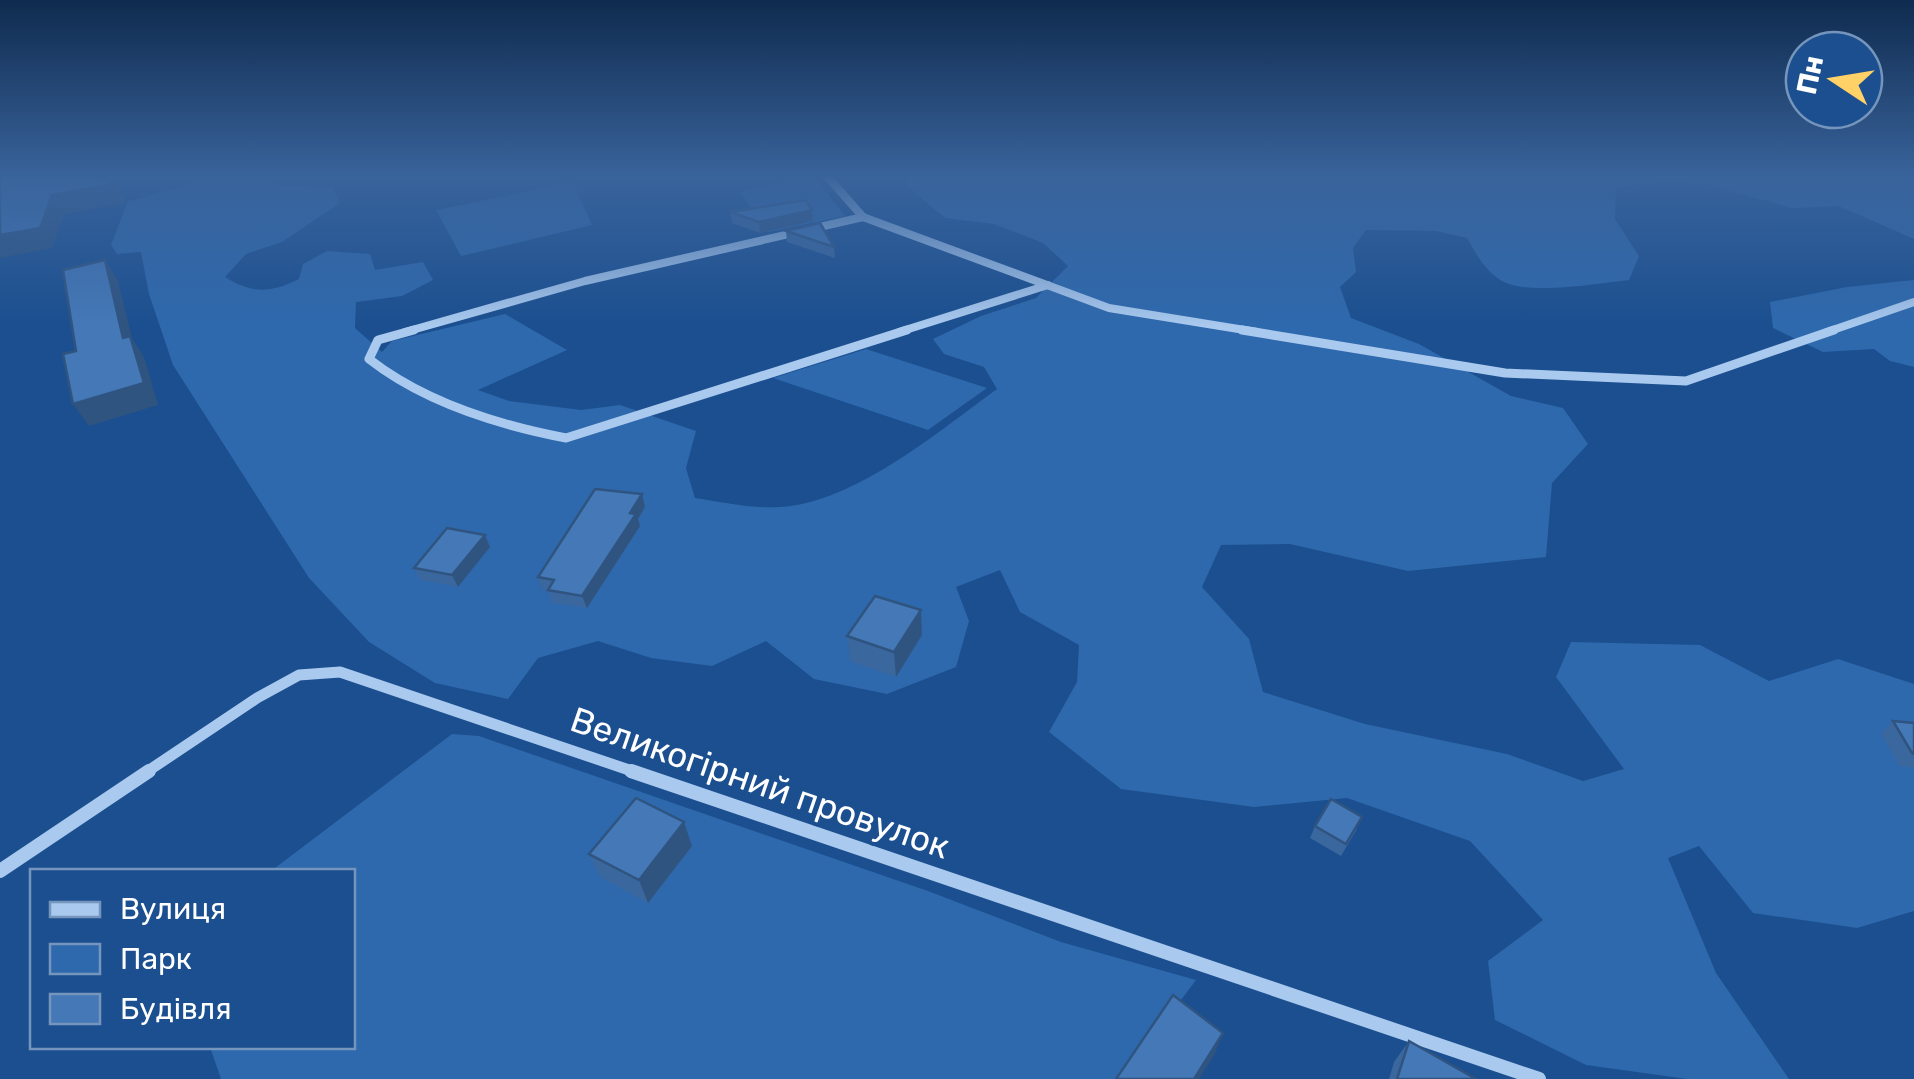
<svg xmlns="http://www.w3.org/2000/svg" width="1914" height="1079" font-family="Rubik,sans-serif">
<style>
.green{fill:#2e69ad}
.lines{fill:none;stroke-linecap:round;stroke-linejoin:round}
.minor-far3{stroke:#a9c9ee;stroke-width:8}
.minor-far2{stroke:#a9c9ee;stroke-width:9}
.minor-far1{stroke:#a9c9ee;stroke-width:11}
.minor{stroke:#a9c9ee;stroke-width:14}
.wall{fill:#3a679d}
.shaded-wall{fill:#305480}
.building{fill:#4478b7;stroke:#305480;stroke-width:2.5}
.labels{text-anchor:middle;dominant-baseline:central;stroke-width:8;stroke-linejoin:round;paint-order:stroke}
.near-street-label{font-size:35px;fill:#fff;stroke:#1b4f8f}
</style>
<rect width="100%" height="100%" fill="#1b4f8f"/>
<g class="green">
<path d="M208 175H272L269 185 332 187 340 203 282 242 246 254 225 277C252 294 271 293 299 279L303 264 327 251 370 254 375 270 423 262 433 280 402 296 356 302 355 328 382 352 392 341 505 314 567 350 478 390 509 401 581 410 620 405 696 431 686 468 695 498C722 502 752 509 780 507 854 503 939 431 997 389L984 367 944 354 933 339 981 316 1036 298 1068 266 1043 243 994 224 945 218 906 185 909 175H1914V239L1839 206 1793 208 1701 183 1662 182 1616 187 1615 219 1639 256 1629 280C1599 283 1529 296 1502 281 1486 272 1476 254 1467 238L1436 231 1366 230 1353 248 1356 272 1340 287 1351 318 1419 344 1511 396 1563 408 1588 444 1552 483 1546 557 1408 571 1290 544 1221 545 1202 587 1249 639 1263 692 1365 724 1507 754 1583 781 1624 769 1556 677 1571 642 1700 645 1769 681 1838 659 1914 684V911L1857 928 1753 913 1699 846 1668 858 1716 973 1789 1079H1687L1586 1065 1495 1020 1488 961 1543 920 1470 841 1347 798 1254 807 1121 789 1049 732 1077 682 1079 645 1020 612 1000 570 956 587 969 621 956 667 887 694 814 679 766 641 712 666 651 658 598 641 538 658 508 699 435 683 369 642 309 578 173 365 149 294 141 252 117 254 111 245 128 201 192 184Z"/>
<path d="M814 176 845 216 768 232 740 192Z"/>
<path d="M573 182 592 225 461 256 436 210Z"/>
<path d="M1914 280V367L1890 361 1874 349 1823 352 1773 328 1770 302 1847 287Z"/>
<path d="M866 349 987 388 928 430 773 378Z"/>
<path d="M452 734 479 736 928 891 1061 942 1196 980 1122 1079H221L210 1047 352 1046V872L271 871Z"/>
</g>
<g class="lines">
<g class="minor-far3">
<path d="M826 175 863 217 1109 308 1257 332"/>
<path d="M405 332 585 281 863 217"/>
<path d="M899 332 1048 285"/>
<path d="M1827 332 1914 302"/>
</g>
<g class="minor-far2">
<path d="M414 330 378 340 369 359C424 402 498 425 566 438L907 330"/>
<path d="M1242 330 1505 373 1686 381 1834 330"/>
</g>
<path class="minor-far1" d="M145 773 257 698 299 675 340 672 638 773"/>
<g class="minor">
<path d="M631 771 1539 1079"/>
<path d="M0 871 149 771"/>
</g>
</g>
<g class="wall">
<path d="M812 210 813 221 760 233 732 223 730 212Z"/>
<path d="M786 231 834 247 835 258 787 242Z"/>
<path d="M645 507 638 519 640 526 587 608 552 603 548 591 542 590 538 577Z"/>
<path d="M485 535 490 547 458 587 420 580 414 568Z"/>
<path d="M921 610 922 635 896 677 850 661 847 636Z"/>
<path d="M1893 721 1914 723V768L1899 766 1881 733Z"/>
<path d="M1315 826 1357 829 1341 856 1310 838Z"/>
<path d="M692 846 648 903 600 877 589 854Z"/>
<path d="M1409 1041 1476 1079H1389L1394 1062Z"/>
</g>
<g class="shaded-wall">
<path d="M115 184 126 203 64 214 52 248 0 258V235L52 195Z"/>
<path d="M812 210 813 221 760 233 759 222Z"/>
<path d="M105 260 118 281 132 338 144 357 158 405 89 426 73 404 123 338Z"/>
<path d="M642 494 645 507 638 519 640 526 587 608 582 596Z"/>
<path d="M485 535 490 547 458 587 452 575Z"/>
<path d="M921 610 922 635 896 677 894 652Z"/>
<path d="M684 822 692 846 648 903 639 880Z"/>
<path d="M1223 1033 1215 1054 1199 1079H1194Z"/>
</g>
<g class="building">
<path d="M0 175H88L115 184 52 195 40 228 0 235Z"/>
<path d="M806 200 812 210 759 222 730 212Z"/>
<path d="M820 223 834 247 786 231Z"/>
<path d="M105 260 123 338 130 336 144 383 73 404 63 354 76 351 63 270Z"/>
<path d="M595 489 642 494 630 513 636 514 582 596 548 590 554 580 538 577Z"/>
<path d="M447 528 485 535 452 575 414 568Z"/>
<path d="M875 596 921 610 894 652 847 636Z"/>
<path d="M1893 721 1914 723V754L1912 753Z"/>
<path d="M636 798 684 822 639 880 589 854Z"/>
<path d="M1331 799 1362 817 1346 844 1315 826Z"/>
<path d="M1173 995 1223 1033 1194 1079H1116Z"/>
<path d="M1409 1041 1476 1079H1397Z"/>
</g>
<linearGradient id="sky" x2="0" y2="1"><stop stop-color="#0f2b4f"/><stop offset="0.54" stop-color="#39639b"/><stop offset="1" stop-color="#39639b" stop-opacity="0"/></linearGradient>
<rect width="1914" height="326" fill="url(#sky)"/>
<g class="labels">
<g class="near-street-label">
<text transform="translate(760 783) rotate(19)">Великогірний провулок</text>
</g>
</g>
<rect x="30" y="869" width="325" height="180" fill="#1b4f8f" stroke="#7695bc" stroke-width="2.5"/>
<rect x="50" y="902" width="50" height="15" fill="#a9c9ee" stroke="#7695bc" stroke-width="2.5"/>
<text x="120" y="919" font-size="30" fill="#ffffff">Вулиця</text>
<rect x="50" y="944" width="50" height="30" fill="#2e69ad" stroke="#7695bc" stroke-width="2.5"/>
<text x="120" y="969" font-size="30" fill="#ffffff">Парк</text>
<rect x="50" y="994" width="50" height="30" fill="#4478b7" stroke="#7695bc" stroke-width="2.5"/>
<text x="120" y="1019" font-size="30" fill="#ffffff">Будівля</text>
<g transform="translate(1834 80) rotate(282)"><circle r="48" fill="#1b4f8f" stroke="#7695bc" stroke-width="2.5"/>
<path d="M0-8L18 38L0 25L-18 38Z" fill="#ffd166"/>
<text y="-15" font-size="28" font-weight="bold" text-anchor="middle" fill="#ffffff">Пн</text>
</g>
</svg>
